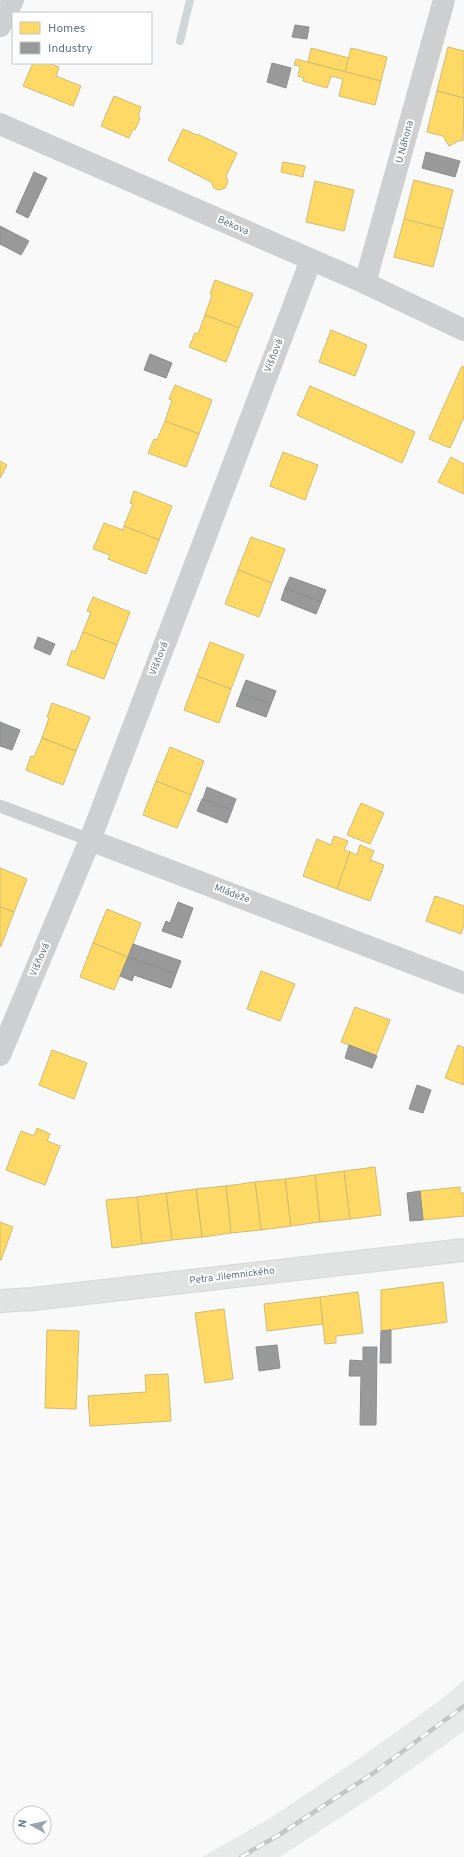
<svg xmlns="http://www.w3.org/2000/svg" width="464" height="1857" font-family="Overpass,sans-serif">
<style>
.built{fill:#e8e9e9}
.homes{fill:#ffd966;stroke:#d1bb6f}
.industry{fill:#999;stroke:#898e92}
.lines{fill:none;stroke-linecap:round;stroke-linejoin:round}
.stream{stroke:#ced6d9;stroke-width:8}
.secondary-casing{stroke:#d5d6d7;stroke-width:24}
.lane{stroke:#cecfd0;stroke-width:13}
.street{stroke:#cecfd0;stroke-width:22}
.secondary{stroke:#e1e2e2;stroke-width:22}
.rail-casing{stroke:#c3c5c6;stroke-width:4.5}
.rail{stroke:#fff;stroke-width:3;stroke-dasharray:9;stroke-linecap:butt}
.labels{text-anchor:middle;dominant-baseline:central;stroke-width:4;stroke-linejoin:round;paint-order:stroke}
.street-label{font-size:10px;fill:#657683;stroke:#fff}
</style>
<rect width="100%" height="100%" fill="#f9f9f9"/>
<path class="built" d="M464 1680V1731L384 1789 280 1857H202L272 1817 361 1757 443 1698Z"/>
<g class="homes">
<path d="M448 47 464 51V98L437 91Z"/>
<path d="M311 48 349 58 345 72 308 62Z"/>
<path d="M351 48 387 57 381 81 345 72Z"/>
<path d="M296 59 381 81 375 105 339 96 343 79 331 76 327 88 303 81 304 78 298 76 300 66 294 65Z"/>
<path d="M33 63H48L59 67 56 76 81 86 73 106 23 86Z"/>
<path d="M437 91 464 98 463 141 460 140 449 146 443 136 427 132Z"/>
<path d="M114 96 141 107 138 116 140 118 135 130 133 129 129 138 101 126Z"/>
<path d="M183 129 197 135V134L237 153 226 176 228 182 225 188 219 190 214 188 211 182 168 160Z"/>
<path d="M283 162 305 166 303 177 281 172Z"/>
<path d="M414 180 453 190 443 229 404 219Z"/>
<path d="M315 181 354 190 344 231 306 222Z"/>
<path d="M404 219 443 229 433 267 394 257Z"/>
<path d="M215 280 253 294 239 328 205 315 212 295 210 294Z"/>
<path d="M205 315 239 328 226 362 189 347 195 333 198 334Z"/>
<path d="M331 330 367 345 355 376 319 362Z"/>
<path d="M462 366 464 367V417L450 448 429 439Z"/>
<path d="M175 385 212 400 199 434 165 421 172 400 169 399Z"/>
<path d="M310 386 415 432 402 463 297 415Z"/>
<path d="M165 421 199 434 186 467 148 453 154 439 157 440Z"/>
<path d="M283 452 318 465 305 500 270 486Z"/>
<path d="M451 457 464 464V494L438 482Z"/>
<path d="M0 461 7 465 0 478Z"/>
<path d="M134 491 172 506 159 540 124 526 133 504 130 503Z"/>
<path d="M104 523 123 530 124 526 159 540 146 574 108 559 110 555 93 549Z"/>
<path d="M251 537 285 549 272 583 238 570Z"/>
<path d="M238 570 272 583 259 617 225 604Z"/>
<path d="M93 597 130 612 117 645 83 632 91 612 87 611Z"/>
<path d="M83 632 117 645 104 679 67 665 72 650 75 652Z"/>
<path d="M210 642 244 655 231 689 197 676Z"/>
<path d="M197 676 231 689 219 723 184 710Z"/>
<path d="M52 703 90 717 76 751 42 738 49 718 47 717Z"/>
<path d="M42 738 76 751 63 785 26 770 31 756 34 757Z"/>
<path d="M170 747 204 761 191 795 156 781Z"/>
<path d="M156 781 191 795 177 828 143 815Z"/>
<path d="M361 803 384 813 370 844 347 835Z"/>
<path d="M334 836 348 841 344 850 350 852 337 889 303 876 317 839 331 845Z"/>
<path d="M360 845 374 851 370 860 384 865 370 901 337 889 350 852 357 855Z"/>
<path d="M0 868 27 879 14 912 0 907Z"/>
<path d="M435 896 464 906V925L461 934 426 921Z"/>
<path d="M0 907 14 912 1 946H0Z"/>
<path d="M107 909 141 923 128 957 93 943Z"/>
<path d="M93 943 128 957 114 990 80 977Z"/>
<path d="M261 971 295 984 280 1021 247 1009Z"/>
<path d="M355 1007 390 1020 376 1055 341 1042Z"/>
<path d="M458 1045 464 1048V1085L445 1078Z"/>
<path d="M52 1050 87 1063 74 1099 39 1085Z"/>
<path d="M37 1128 50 1134 47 1141 60 1146 45 1185 6 1170 21 1131 34 1136Z"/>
<path d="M375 1167 381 1215 350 1219 344 1171Z"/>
<path d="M344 1171 350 1219 320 1222 315 1175Z"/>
<path d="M315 1175 320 1222 291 1226 285 1179Z"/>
<path d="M285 1179 291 1226 261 1230 255 1182Z"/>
<path d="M255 1182 261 1230 231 1233 226 1186Z"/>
<path d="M226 1186 231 1233 202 1237 196 1189Z"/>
<path d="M460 1187V1193H464V1216L423 1220 420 1191Z"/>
<path d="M196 1189 202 1237 172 1240 166 1193Z"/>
<path d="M166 1193 172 1240 142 1244 137 1197Z"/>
<path d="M137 1197 142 1244 112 1248 106 1200Z"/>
<path d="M0 1222 13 1227 1 1260H0Z"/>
<path d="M443 1282 447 1322 381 1331V1290Z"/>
<path d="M358 1292 363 1333 336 1336V1343L325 1344 320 1297Z"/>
<path d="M320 1297 323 1324 267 1331 264 1304Z"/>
<path d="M224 1309 233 1379 205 1383 195 1313Z"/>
<path d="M47 1330 79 1331 76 1409 45 1408Z"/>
<path d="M168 1374 171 1421 90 1426 88 1396 146 1392 145 1375Z"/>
</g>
<g class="industry">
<path d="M295 25 309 27 307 39 292 37Z"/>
<path d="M272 63 291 68 286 88 267 82Z"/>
<path d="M426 152 460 161 455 177 422 168Z"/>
<path d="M34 172 47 178 28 218 16 212Z"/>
<path d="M0 226 29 241 21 255 0 244Z"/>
<path d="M150 354 172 363 166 378 144 370Z"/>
<path d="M290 577 326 590 321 602 285 588Z"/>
<path d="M285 588 321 602 316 614 281 600Z"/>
<path d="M38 637 55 644 50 655 34 648Z"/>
<path d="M246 680 276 691 271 704 241 693Z"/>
<path d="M241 693 271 704 266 717 236 706Z"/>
<path d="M0 722 20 730 12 750 0 746Z"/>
<path d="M207 787 236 799 232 810 203 799Z"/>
<path d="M202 799 232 810 227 823 197 811Z"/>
<path d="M178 902 193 908 182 938 162 931 166 921 170 923Z"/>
<path d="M133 944 181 961 176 974 128 957Z"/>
<path d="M128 957 176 974 171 988 134 975 132 981 120 976Z"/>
<path d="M349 1045 377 1056 372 1068 345 1058Z"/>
<path d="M417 1085 431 1090 423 1113 409 1109Z"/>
<path d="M420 1191 423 1220 410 1221 407 1193Z"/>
<path d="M391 1330V1363H380L381 1331Z"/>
<path d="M277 1345 280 1368 259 1371 256 1347Z"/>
<path d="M363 1347H377L376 1425H360L361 1376H349L350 1360 363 1361Z"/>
</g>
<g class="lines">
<path class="stream" d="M180 41 190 0"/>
<g class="secondary-casing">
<path id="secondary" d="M0 1301 33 1299 464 1250"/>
</g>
<path class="lane" d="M0 806 90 840"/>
<g class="street">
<path d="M0 26 13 0"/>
<path d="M0 124 365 283 464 330"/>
<path d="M365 283 444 0"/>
<path d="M90 840 464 983"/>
<path d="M0 1055 90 840 311 260"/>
</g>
<use href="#secondary" class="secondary"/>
<g class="rail-casing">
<path id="rail" d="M241 1857 282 1833 372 1774 464 1706"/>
</g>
<use href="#rail" class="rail"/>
</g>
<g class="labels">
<g class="street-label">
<text transform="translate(405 142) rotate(-75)">U Náhona</text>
<text transform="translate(233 226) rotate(24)">Bekova</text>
<text transform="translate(274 356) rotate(-69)">Višňová</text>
<text transform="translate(159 659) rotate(-69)">Višňová</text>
<text transform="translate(232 894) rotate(21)">Mládeže</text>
<text transform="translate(40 960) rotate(-67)">Višňová</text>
<text transform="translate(232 1276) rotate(-7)">Petra Jilemnického</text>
</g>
</g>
<rect x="12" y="12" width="140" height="52" fill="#ffffff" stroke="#c1c8cd"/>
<rect x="20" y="22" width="20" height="12" fill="#ffd966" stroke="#c1c8cd"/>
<text x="48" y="32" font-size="12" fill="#657683">Homes</text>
<rect x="20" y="42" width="20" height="12" fill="#999999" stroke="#c1c8cd"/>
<text x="48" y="52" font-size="12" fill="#657683">Industry</text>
<g transform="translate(32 1825) rotate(278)"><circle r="19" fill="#ffffff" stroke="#c1c8cd"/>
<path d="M0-3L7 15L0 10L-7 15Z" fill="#99a4ac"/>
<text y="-6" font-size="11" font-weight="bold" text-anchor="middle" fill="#657683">N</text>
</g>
</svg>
